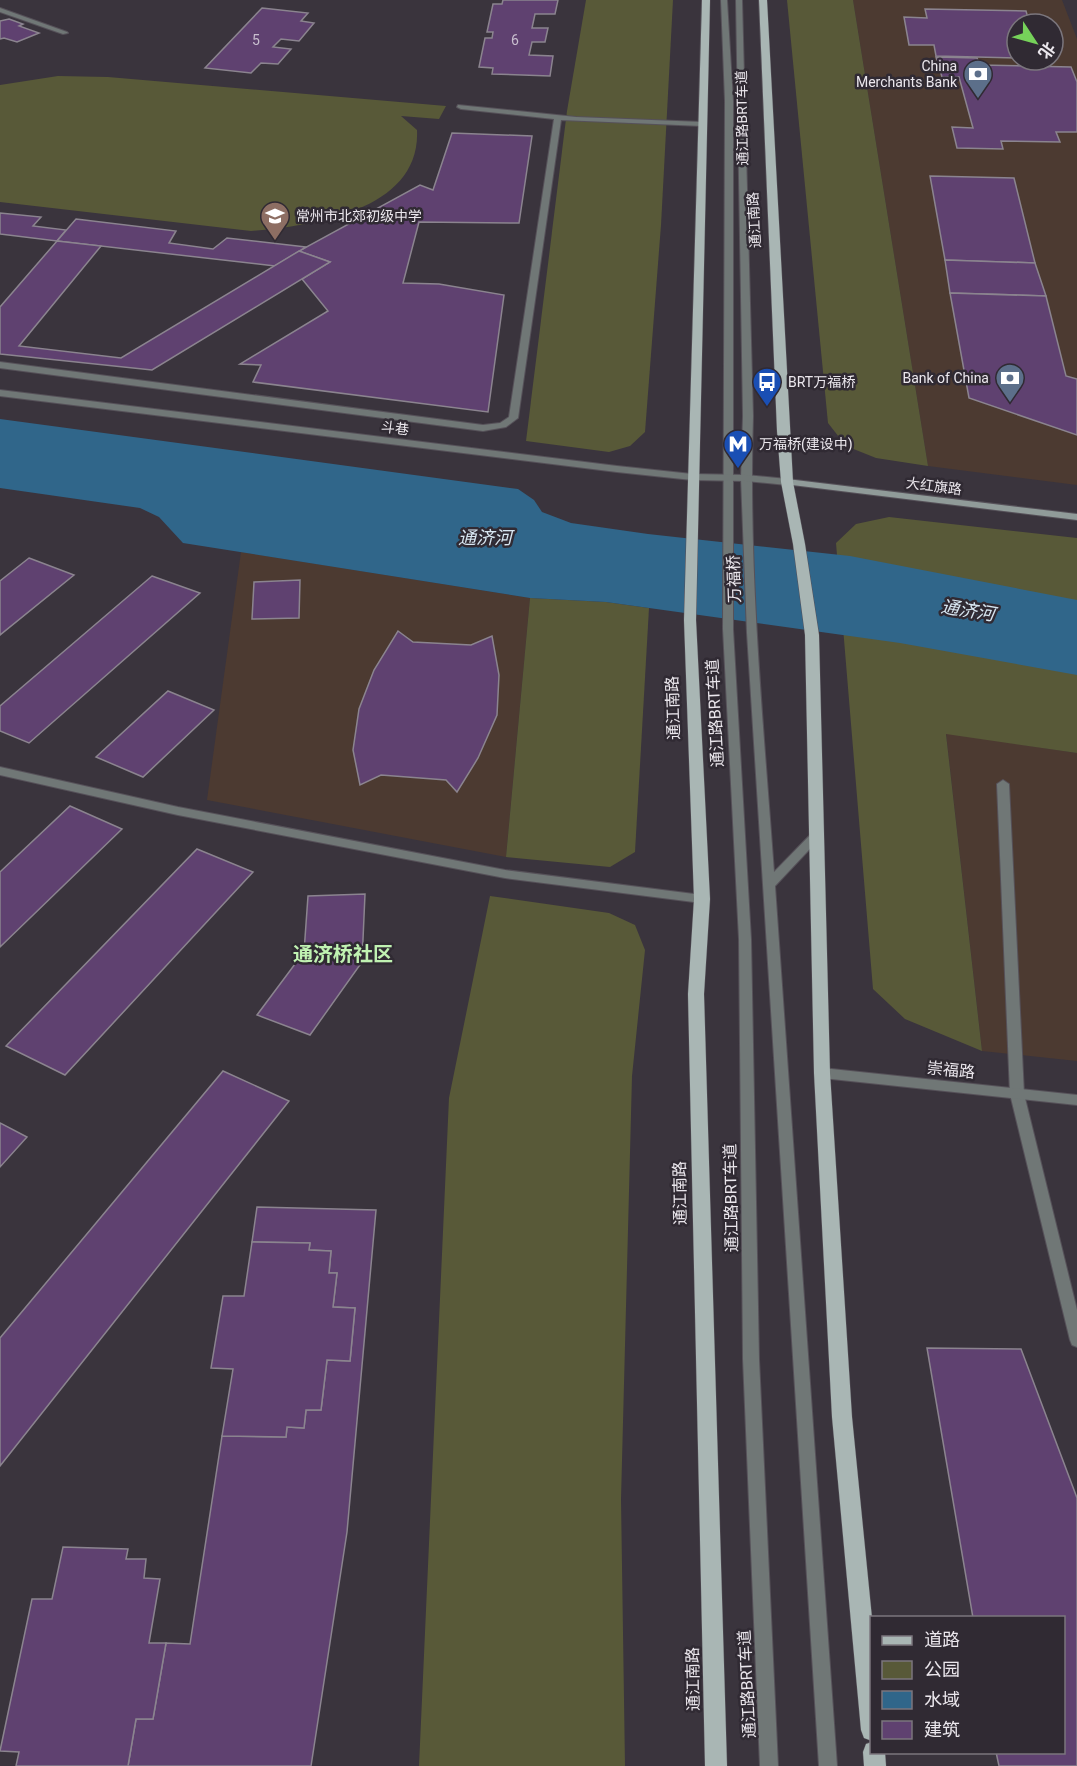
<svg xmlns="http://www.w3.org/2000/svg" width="1077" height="1766" font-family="Roboto,'Noto Sans SC',sans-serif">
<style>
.commercial{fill:#4c3a31;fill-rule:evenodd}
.green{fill:#585938}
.water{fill:#30668a}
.building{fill:#5f4170;stroke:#8b848f;stroke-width:1.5}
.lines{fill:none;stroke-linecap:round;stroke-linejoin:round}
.lane-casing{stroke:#565159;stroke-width:2}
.street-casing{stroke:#565159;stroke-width:2}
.secondary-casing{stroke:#565159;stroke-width:2}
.primary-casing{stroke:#565159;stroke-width:1}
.lane{fill:#707776;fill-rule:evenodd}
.street{fill:#707776;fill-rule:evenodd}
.secondary{fill:#909b99;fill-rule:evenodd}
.primary{fill:#a9b6b4;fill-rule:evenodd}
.labels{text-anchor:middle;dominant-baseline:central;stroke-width:5;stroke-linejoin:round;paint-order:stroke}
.number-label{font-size:14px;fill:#c8bece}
.far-poi-label{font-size:14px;fill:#ebe7ed;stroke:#302a33;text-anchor:start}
.far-street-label{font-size:14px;fill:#ebe7ed;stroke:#302a33}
.street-label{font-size:16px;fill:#ebe7ed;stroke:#302a33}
.water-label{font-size:18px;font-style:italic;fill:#d8e7f2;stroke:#302a33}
.quarter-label{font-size:20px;font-weight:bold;fill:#c0f2b2;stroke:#302a33}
</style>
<rect width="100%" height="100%" fill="#3a343d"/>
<g class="commercial">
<path d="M853 0H1062L1077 39V485L928 466ZM1017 24H1053V60H1017Z"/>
<path d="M241 552 530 598 506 857 207 800Z"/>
<path d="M946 733 1077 753V1061L982 1051Z"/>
</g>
<g class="green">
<path d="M586 0H673L661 225 645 432 630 446 609 452 526 441 567 111Z"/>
<path d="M787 0H853L928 466 876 458 846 446 828 423Z"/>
<path d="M58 76 108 77 446 106 439 119 401 116 417 130C421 211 311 226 251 231L0 202V85Z"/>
<path d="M889 517 1077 538V753L946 734 982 1051 905 1019 873 989 836 543 856 524Z"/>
<path d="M530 598 606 602 649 608 635 852 610 867 506 857Z"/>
<path d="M490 896 609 913 635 925 645 950 632 1076 621 1499 625 1766H419L449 1098Z"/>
</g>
<path class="water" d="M0 419 518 489 534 500 542 512 571 523 648 534 850 556 1077 600V675L900 643 606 602 530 598 183 543 159 517 140 508 0 488Z"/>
<g class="building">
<path d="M503 0H558L555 14H535L532 28H548L545 42H532L529 55 553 56 550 76 492 74 493 68 479 67 485 38H492L493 32H487L493 4H502Z"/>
<path d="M262 8 308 13 301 21 314 23 299 41 281 39 273 47 291 49 278 64 261 63 251 73 205 68Z"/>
<path d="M925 9 1026 11 1029 22H1052V24H1017V58L936 56 934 45H909L904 17 927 18Z"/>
<path d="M9 19 23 24 19 26 39 33 17 42 4 38 0 39V21Z"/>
<path d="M936 57 977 58 980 65 1071 67 1077 82V132H1056L1060 142 1001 141 1003 149 957 148 952 127 973 128 959 77H942Z"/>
<path d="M452 133 532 136 519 223 419 222 403 283 439 284 504 295 488 412 253 382 261 365 240 364 328 311 302 279 330 262 299 251 420 185 433 190Z"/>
<path d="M930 176 1014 178 1035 263 945 260Z"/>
<path d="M0 213 41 217 33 226 66 230 57 241 0 234Z"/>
<path d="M76 219 176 231 169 243 213 249 227 238 306 247 275 266 57 241Z"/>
<path d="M57 241 101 246 19 346 121 358 299 251 330 262 152 370 0 354V307Z"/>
<path d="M945 260 1035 263 1046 296 950 293Z"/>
<path d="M950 293 1046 296 1066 376 1077 379V435L969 398Z"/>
<path d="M29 558 74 575 0 635V581Z"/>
<path d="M152 576 200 593 29 743 0 731V706Z"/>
<path d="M300 580 299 618 252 619 254 582Z"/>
<path d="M398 631 413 642 471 645 492 636 499 675 497 715 478 758 457 792 446 780 381 775 360 785 353 750 359 709 374 670Z"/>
<path d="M168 691 214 710 143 777 96 757Z"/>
<path d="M70 806 122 829 0 947V872Z"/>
<path d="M197 849 253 872 65 1075 6 1046Z"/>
<path d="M365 894 362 962 310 1035 257 1015 304 952 308 896Z"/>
<path d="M223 1071 289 1101 0 1466V1338Z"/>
<path d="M0 1123 27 1137 0 1167Z"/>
<path d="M257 1207 376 1210 347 1532 311 1766H128L136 1719H153L166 1643 190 1644 222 1436 286 1437 287 1427 304 1428 306 1410H321L327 1360 350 1361 355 1308 333 1307 337 1273H329L331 1251 309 1250 310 1243 252 1242Z"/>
<path d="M252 1242 310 1243 309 1250 331 1251 329 1273H337L333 1307 355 1308 350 1361 327 1360 321 1410H306L304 1428 287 1427 286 1437 222 1436 233 1369 211 1368 223 1296H244Z"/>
<path d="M927 1348 1021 1349 1077 1498V1766H999L996 1752H1064V1618H973Z"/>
<path d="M63 1547 128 1549 126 1559H146L144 1578 160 1579 149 1643H166L153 1719H136L128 1766H16L19 1752 0 1751 32 1599H52Z"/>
</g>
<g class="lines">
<g class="lane-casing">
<g id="lane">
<path d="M721 0H727L733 101V629L751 939 759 1359 778 1766H760L743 1359 739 939 723 629 725 101Z"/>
<path d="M736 0H742L753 416C748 568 763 721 774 872L813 832H821L823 835 775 886 837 1766H819L747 633 741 478 743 416Z"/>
<path d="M0 8 67 32 68 33 63 34 0 12Z"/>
<path d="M458 105 576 117 702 122 706 124 702 126 561 120 518 418 506 427 483 431 0 368V362L483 425 500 423 509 417 554 119 461 109 457 107Z"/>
<path d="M1003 780 1009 784 1024 1094 1077 1310V1347L1072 1345 1070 1340 1010 1094 997 784Z"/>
</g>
</g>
<g class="street-casing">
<g id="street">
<path d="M0 390 617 466 692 474 746 475 787 479 792 482 787 485 746 481 692 480 617 472 0 396Z"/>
<path d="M0 767 178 807 505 870 702 895 708 899 702 903 505 878 178 815 0 775Z"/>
<path d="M822 1068 1077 1095V1105L822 1078 817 1077 815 1073 817 1069Z"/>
</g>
</g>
<g class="secondary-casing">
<path id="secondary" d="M787 479 1077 514V520L784 484V480Z"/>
</g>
<g class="primary-casing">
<g id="primary">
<path d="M702 0H710L696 620 710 899 704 994 727 1766H705L688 994 694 899 684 620Z"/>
<path d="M759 0H767L793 482 805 544 819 635 830 1073 852 1417 872 1618V1741L864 1738 861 1730 832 1417 814 1073 805 635 793 544 781 482 777 431Z"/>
<path d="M872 1742V1752H885L886 1766H864L863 1752 866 1744Z"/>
</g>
</g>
<use href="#lane" class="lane"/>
<use href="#street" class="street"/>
<use href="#secondary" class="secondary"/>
<use href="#primary" class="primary"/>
</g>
<defs>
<g id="bank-pin" transform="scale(1.5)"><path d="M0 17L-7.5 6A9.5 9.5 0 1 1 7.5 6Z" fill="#5c6f8a" stroke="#302a33"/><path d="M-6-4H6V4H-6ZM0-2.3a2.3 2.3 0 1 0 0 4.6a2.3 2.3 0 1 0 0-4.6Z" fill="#fff"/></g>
<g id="school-pin" transform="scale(1.5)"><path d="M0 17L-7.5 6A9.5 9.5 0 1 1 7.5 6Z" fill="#8d6e63" stroke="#302a33"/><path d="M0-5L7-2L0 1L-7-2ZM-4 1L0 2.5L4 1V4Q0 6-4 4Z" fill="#fff"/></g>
<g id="bus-pin" transform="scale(1.5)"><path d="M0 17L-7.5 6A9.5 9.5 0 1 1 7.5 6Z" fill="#1a4fb4" stroke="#302a33"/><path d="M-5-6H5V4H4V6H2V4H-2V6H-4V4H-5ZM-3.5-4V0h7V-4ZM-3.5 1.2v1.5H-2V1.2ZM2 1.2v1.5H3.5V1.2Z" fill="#fff"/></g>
<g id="metro-pin" transform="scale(1.5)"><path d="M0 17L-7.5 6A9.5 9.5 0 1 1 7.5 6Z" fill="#1a4fb4" stroke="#302a33"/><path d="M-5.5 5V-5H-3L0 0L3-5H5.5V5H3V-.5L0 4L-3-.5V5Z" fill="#fff"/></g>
</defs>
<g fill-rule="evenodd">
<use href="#bank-pin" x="978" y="74"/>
<use href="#school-pin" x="275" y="216"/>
<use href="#bank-pin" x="1010" y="378"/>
<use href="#bus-pin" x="767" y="382"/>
<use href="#metro-pin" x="738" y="444"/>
</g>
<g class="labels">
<g class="number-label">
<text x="256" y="40">5</text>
<text x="515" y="40">6</text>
</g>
<g class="far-poi-label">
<text x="957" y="66" text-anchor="end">China<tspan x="957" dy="16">Merchants Bank</tspan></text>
<text x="296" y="216">常州市北郊初级中学</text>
<text x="989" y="378" text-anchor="end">Bank of China</text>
<text x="788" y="382">BRT万福桥</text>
<text x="759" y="444">万福桥(建设中)</text>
</g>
<g class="far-street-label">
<text transform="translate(742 118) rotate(-91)">通江路BRT车道</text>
<text transform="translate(754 220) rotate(-93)">通江南路</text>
<text transform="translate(395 428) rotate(7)">斗巷</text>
<text transform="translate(934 486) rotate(7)">大红旗路</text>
</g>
<g class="street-label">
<text transform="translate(734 579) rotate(-92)">万福桥</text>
<text transform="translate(673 708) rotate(-92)">通江南路</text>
<text transform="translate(715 713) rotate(-93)">通江路BRT车道</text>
<text transform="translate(951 1070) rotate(6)">崇福路</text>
<text transform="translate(680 1193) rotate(-91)">通江南路</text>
<text transform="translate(731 1198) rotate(-91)">通江路BRT车道</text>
<text transform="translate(693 1679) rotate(-91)">通江南路</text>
<text transform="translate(747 1684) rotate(-93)">通江路BRT车道</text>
</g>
<g class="water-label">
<text x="485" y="537">通济河</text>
<text transform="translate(968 610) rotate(9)">通济河</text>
</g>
<g class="quarter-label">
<text x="343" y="954">通济桥社区</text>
</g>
</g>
<rect x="870" y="1616" width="195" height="138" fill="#302a33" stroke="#7b767d" stroke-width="1.5"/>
<rect x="882" y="1636" width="30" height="9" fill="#a9b6b4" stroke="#7b767d" stroke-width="1.5"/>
<text x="924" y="1646" font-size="18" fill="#ebe7ed">道路</text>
<rect x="882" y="1661" width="30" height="18" fill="#585938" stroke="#7b767d" stroke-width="1.5"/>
<text x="924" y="1676" font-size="18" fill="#ebe7ed">公园</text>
<rect x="882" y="1691" width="30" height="18" fill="#30668a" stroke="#7b767d" stroke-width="1.5"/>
<text x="924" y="1706" font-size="18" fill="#ebe7ed">水域</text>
<rect x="882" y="1721" width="30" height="18" fill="#5f4170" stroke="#7b767d" stroke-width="1.5"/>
<text x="924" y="1736" font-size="18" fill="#ebe7ed">建筑</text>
<g transform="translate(1035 42) rotate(126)"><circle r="28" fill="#302a33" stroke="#7b767d" stroke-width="1.5"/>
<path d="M0-4.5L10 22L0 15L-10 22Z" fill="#76d25a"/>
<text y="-9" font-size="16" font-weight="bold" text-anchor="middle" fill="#ebe7ed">北</text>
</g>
</svg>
